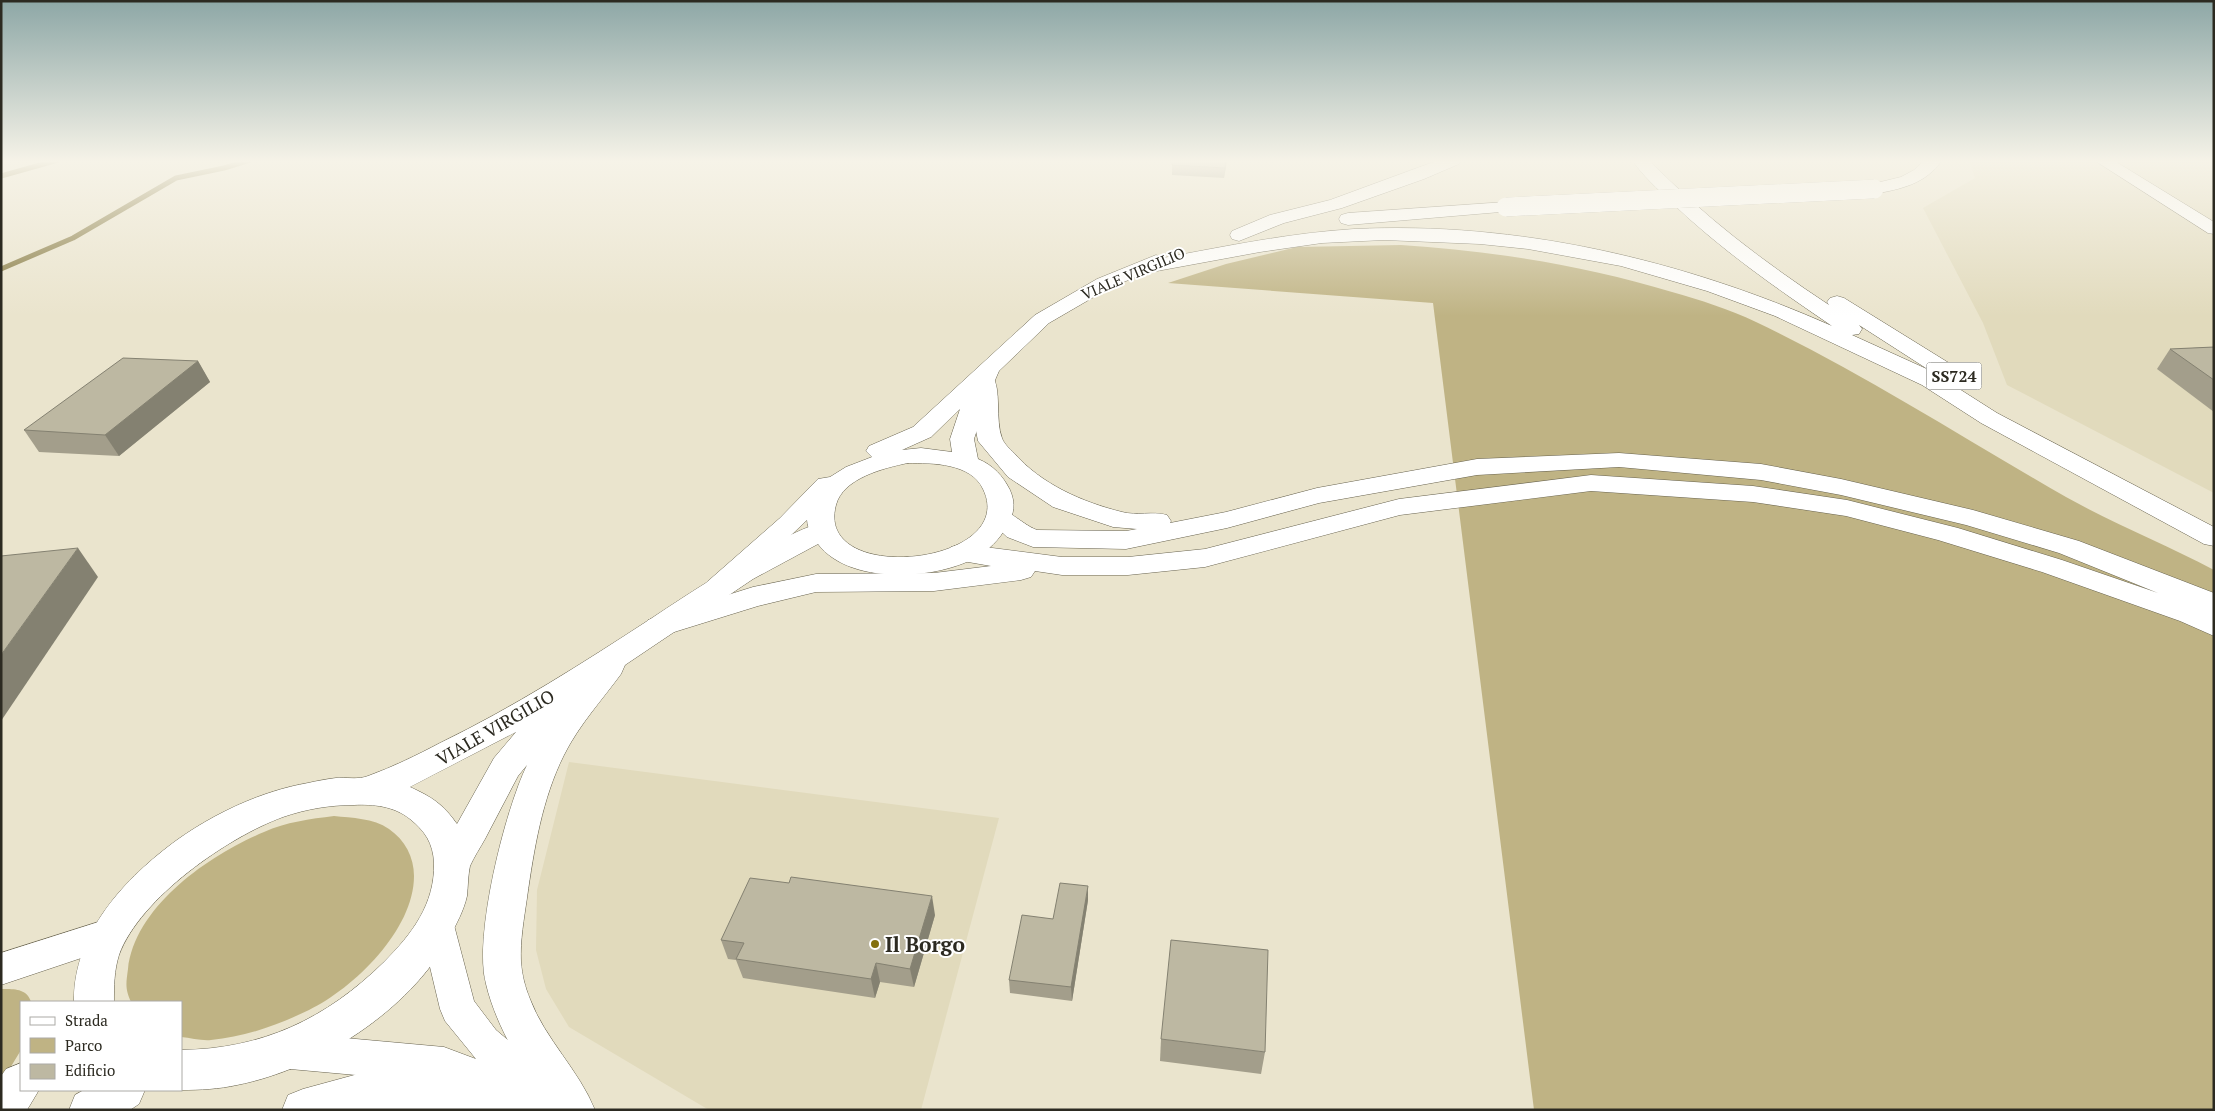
<svg xmlns="http://www.w3.org/2000/svg" width="2215" height="1111" font-family="'PT Serif',serif">
<style>
.built{fill:#e1dabc}
.green{fill:#bfb384}
.lines{fill:none;stroke-linecap:round;stroke-linejoin:round}
.stream{stroke:#81743a;stroke-width:5}
.minor-casing{stroke:#68634f;stroke-width:1}
.tertiary-casing{stroke:#68634f;stroke-width:1}
.trunk-casing{stroke:#68634f;stroke-width:1}
.motorway-casing{stroke:#68634f;stroke-width:1}
.minor{fill:#fff;fill-rule:evenodd}
.tertiary{fill:#fff;fill-rule:evenodd}
.trunk{fill:#fff;fill-rule:evenodd}
.motorway{fill:#fff;fill-rule:evenodd}
.trunk-bridge-casing{stroke:#68634f;stroke-width:19;stroke-linecap:butt}
.trunk-bridge{stroke:#fff;stroke-width:19}
.wall{fill:#a39e8b}
.shaded-wall{fill:#848171}
.building{fill:#bdb8a2;stroke:#848171}
.poi-dot{fill:#836f0d;stroke:#fff;stroke-width:2}
.labels{text-anchor:middle;dominant-baseline:central;stroke-width:4;stroke-linejoin:round;paint-order:stroke}
.far-street-label{font-size:15px;fill:#2c2a21;stroke:#fff}
.shield{fill:#fff;stroke:#6b6a64;stroke-width:1}
.shield-label{font-size:16px;font-weight:bold;fill:#2c2a21}
.street-label{font-size:18px;fill:#2c2a21;stroke:#fff}
.near-poi-label{font-size:21px;font-weight:bold;fill:#2c2a21;stroke:#fff;text-anchor:start}
</style>
<rect width="100%" height="100%" fill="#eae4cd"/>
<g class="built">
<path d="M1969 160H2214V493L2007 385 1983 323 1923 208 1975 178Z"/>
<path d="M569 762 999 818 921 1110H709L569 1027 546 989 536 950 537 890Z"/>
</g>
<g class="green">
<path d="M1401 245C1492 251 1584 265 1672 292 1700 300 1729 309 1756 322 1863 373 1963 438 2066 497 2114 524 2165 544 2214 570V1110H1534L1433 303 1168 283 1226 264 1297 247Z"/>
<path d="M334 816C352 818 373 818 389 829 405 840 414 857 414 876 414 930 354 988 309 1010 278 1025 245 1037 211 1040 202 1041 191 1038 181 1037V1002H131C125 989 126 984 128 969 135 906 209 855 264 832 286 822 310 819 334 816Z"/>
<path d="M1 989C13 989 27 988 31 1002H21V1050L1 1083Z"/>
</g>
<g class="lines">
<g class="stream">
<path d="M1 176 58 160"/>
<path d="M1 269 73 238 176 178 224 168 250 160"/>
</g>
<g class="minor-casing">
<g id="minor">
<path d="M2094 160H2113L2214 222V234L2208 233Z"/>
<path d="M437 910 449 914 454 925 474 1001 496 1030 574 1095 579 1110H501L444 1083 290 1069 277 1063 271 1051 277 1039 290 1033 444 1047 476 1059 445 1021 440 1009 420 925 425 914Z"/>
<path d="M111 918 123 922 128 933 123 944 1 985V953Z"/>
</g>
</g>
<g class="tertiary-casing">
<g id="tertiary">
<path d="M822 523 831 525 835 531 831 537 753 579 625 665 621 674C602 700 579 725 564 755 542 799 534 849 527 898 524 919 520 940 521 962 522 975 525 987 530 999 545 1039 579 1070 595 1110H550C525 1071 497 1030 486 984 473 937 505 810 527 765L518 776C507 797 496 818 485 839 480 848 474 857 470 866 468 875 468 887 467 896 464 910 456 925 449 938 409 1011 318 1069 237 1085 219 1089 200 1090 181 1090V1050C262 1049 326 1019 384 962 412 934 435 904 434 863 433 843 425 831 410 819 394 806 373 804 354 805 330 805 306 809 283 817 228 837 140 898 119 955 114 971 114 986 114 1002H74C73 933 125 878 177 840 215 813 262 791 308 783 317 781 327 779 336 778 346 777 358 780 368 776 393 767 417 755 440 743 514 707 583 663 652 618 691 592 730 567 771 545 787 537 804 527 822 523ZM516 732 494 758 457 824C443 804 432 797 410 787Z"/>
<path d="M21 1063V1090H39L27 1110H1V1076L6 1069Z"/>
<path d="M424 1071 498 1089 513 1095 519 1110H282L288 1095 303 1089 358 1074Z"/>
<path d="M84 1090H145L139 1104 130 1110H69L75 1095Z"/>
</g>
</g>
<g class="trunk-casing">
<g id="trunk">
<path d="M1439 160H1461L1459 164 1424 179 1342 208 1284 223 1239 241 1232 239 1230 235 1232 231 1270 215 1330 200Z"/>
<path d="M1632 160H1649C1703 216 1764 262 1829 305L1827 302 1830 298 1837 296 1844 298 1957 368 1960 373 1957 378 1949 380 1942 378 1997 413 2214 527V546L2204 544 1981 423 1922 385 1775 316 1707 291 1621 266 1528 249 1480 244 1384 240 1322 243 1260 252 1146 273 1111 287 1049 323 999 371 989 394 974 439 978 459C993 465 1003 476 1010 490 1016 504 1014 514 1007 526 999 540 989 550 975 558 934 580 849 585 818 544 812 537 808 530 807 520L727 596 717 598 707 596 703 589 707 582 780 518 818 479 830 477 846 467 872 457 866 451 869 446 913 427 1035 315 1097 279 1156 255 1163 258C1227 246 1290 233 1354 229 1518 221 1683 260 1832 326 1776 288 1720 249 1671 202 1658 189 1642 175 1632 160ZM1859 325 1929 370 1852 335 1859 334 1862 329ZM960 409 950 439 952 452 921 448 902 450 931 437ZM908 463C932 463 971 463 983 489 1020 565 814 587 836 505 843 478 884 468 908 463Z"/>
<path d="M1925 160H1942C1926 184 1901 189 1874 194L1868 193 1865 189 1868 185 1901 177 1914 170Z"/>
<path d="M1506 202 1512 203 1515 207 1512 211 1348 225 1341 223 1339 219 1341 215 1348 213Z"/>
</g>
</g>
<g class="motorway-casing">
<path id="motorway" d="M984 373 992 375C1002 389 995 420 1002 438 1004 444 1010 449 1014 453 1041 484 1082 502 1122 512 1137 516 1152 511 1167 515L1171 521 1170 523 1226 512 1317 488 1477 459 1619 453 1761 464 1841 479 1973 510 2079 541 2214 593V636L2180 621 2042 572 1938 540 1846 516 1753 502 1591 491 1400 515 1205 567 1128 575H1062L1035 571 1031 577 1021 580 934 591 816 592 758 606 658 637 648 634 643 627 648 620 753 587 816 574 934 573 991 566 951 559 947 553 951 547 961 544 1062 557H1128L1205 549 1399 499 1591 475 1753 486 1847 500 1958 528 2062 560 2158 593 2059 553 1966 525 1841 495 1761 480 1619 467 1477 475 1319 503 1227 528 1126 549 1033 547 1007 537 986 517 990 511C1009 506 1019 523 1037 530L1126 531 1137 529 1113 527 1053 507 1008 477 978 441 973 415V380L976 375Z"/>
</g>
<use href="#minor" class="minor"/>
<use href="#tertiary" class="tertiary"/>
<use href="#trunk" class="trunk"/>
<use href="#motorway" class="motorway"/>
<g class="trunk-bridge-casing">
<path id="trunk-bridge" d="M1506 207 1874 189"/>
</g>
<use href="#trunk-bridge" class="trunk-bridge"/>
</g>
<g class="wall">
<path d="M1227 160 1224 178 1172 175V165Z"/>
<path d="M2214 347V412L2157 369 2170 349Z"/>
<path d="M198 361 210 382 119 456 39 452 24 430Z"/>
<path d="M1088 900 1072 1001 1010 993 1009 980 1053 919Z"/>
<path d="M935 915 914 987 880 982 875 998 743 978 736 960 728 959 721 940Z"/>
<path d="M1161 1039 1265 1052 1261 1074 1160 1061Z"/>
</g>
<g class="shaded-wall">
<path d="M1226 160H1227L1224 178 1225 168Z"/>
<path d="M198 361 210 382 119 456 105 435Z"/>
<path d="M78 548 98 577 1 721V655Z"/>
<path d="M1088 886V900L1072 1001 1071 987Z"/>
<path d="M932 896 935 915 914 987 910 969Z"/>
<path d="M876 963 880 982 875 998 871 979Z"/>
</g>
<g class="building">
<path d="M1173 160H1226L1225 168 1172 165Z"/>
<path d="M2214 347V380L2170 349Z"/>
<path d="M123 358 198 361 105 435 24 430Z"/>
<path d="M78 548 1 655V556Z"/>
<path d="M791 877 932 896 910 969 876 963 871 979 736 959 744 943 721 940 750 878 789 883Z"/>
<path d="M1060 883 1088 886 1071 987 1009 980 1022 915 1053 919Z"/>
<path d="M1171 940 1268 950 1265 1052 1161 1039Z"/>
</g>
<linearGradient id="sky" x2="0" y2="1"><stop stop-color="#8da7a6"/><stop offset="0.51" stop-color="#f6f3e8"/><stop offset="1" stop-color="#f6f3e8" stop-opacity="0"/></linearGradient>
<rect width="2215" height="316" fill="url(#sky)"/>
<circle class="poi-dot" cx="875" cy="944" r="5"/>
<g class="labels">
<g class="far-street-label">
<text transform="translate(1133 273) rotate(-23)">VIALE VIRGILIO</text>
</g>
<rect class="shield" x="1926.5" y="362.5" width="55" height="27" rx="4"/>
<g class="shield-label">
<text x="1954" y="376">SS724</text>
</g>
<g class="street-label">
<text transform="translate(495 727) rotate(-30)">VIALE VIRGILIO</text>
</g>
<g class="near-poi-label">
<text x="885" y="944">Il Borgo</text>
</g>
</g>
<rect width="2215" height="1111" fill="none" stroke="#2c2a21" stroke-width="5"/>
<rect x="20" y="1001" width="162" height="90" fill="#ffffff" stroke="#abaaa6"/>
<rect x="30" y="1017" width="25" height="8" fill="#ffffff" stroke="#abaaa6"/>
<text x="65" y="1026" font-size="15" fill="#2c2a21">Strada</text>
<rect x="30" y="1038" width="25" height="15" fill="#bfb384" stroke="#abaaa6"/>
<text x="65" y="1051" font-size="15" fill="#2c2a21">Parco</text>
<rect x="30" y="1064" width="25" height="15" fill="#bdb8a2" stroke="#abaaa6"/>
<text x="65" y="1076" font-size="15" fill="#2c2a21">Edificio</text>
</svg>
